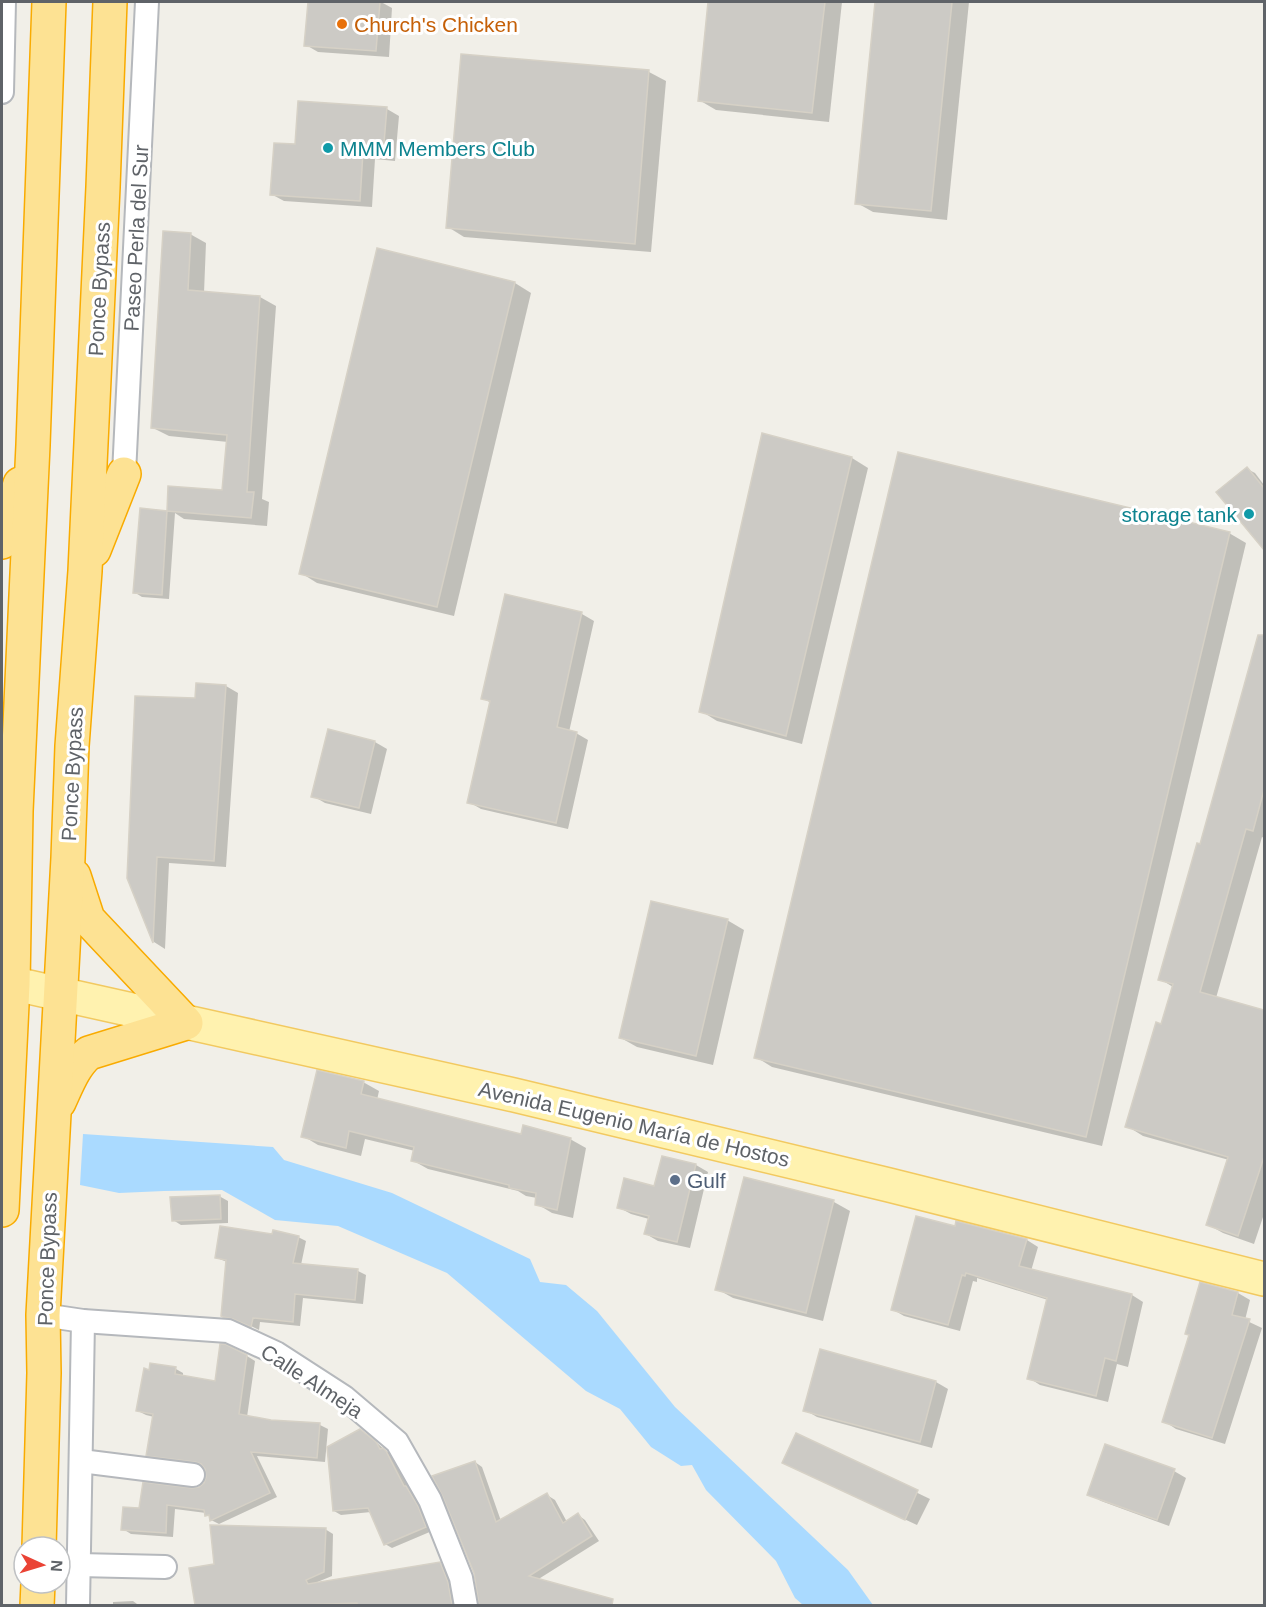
<svg xmlns="http://www.w3.org/2000/svg" width="1266" height="1607" font-family="Helvetica,sans-serif">
<style>
.water{fill:#aadaff}
.shadow{fill:#0003}
.building{fill:#cccac5;stroke:#d6d1c6;stroke-width:1.5}
.lines{fill:none;stroke-linecap:round;stroke-linejoin:round}
.street-casing{stroke:#b5b8bc;stroke-width:26}
.primary-casing{stroke:#f2c960;stroke-width:36}
.highway-casing{stroke:#f9ab00;stroke-width:36}
.street{stroke:#fff;stroke-width:22}
.primary{stroke:#fff2af;stroke-width:33}
.highway{stroke:#fde293;stroke-width:33}
.food-dot{fill:#e8710a;stroke:#fff;stroke-width:2}
.culture-dot{fill:#0f9aa8;stroke:#fff;stroke-width:2}
.service-dot{fill:#5c6f8a;stroke:#fff;stroke-width:2}
.labels{text-anchor:middle;dominant-baseline:central;stroke-width:6;stroke-linejoin:round;paint-order:stroke}
.food-label{font-size:21px;fill:#c56008;stroke:#fff;text-anchor:start}
.culture-label{font-size:21px;fill:#0d838f;stroke:#fff;text-anchor:start}
.street-label{font-size:21px;fill:#5f6368;stroke:#fff}
.service-label{font-size:21px;fill:#4e5e75;stroke:#fff;text-anchor:start}
</style>
<rect width="100%" height="100%" fill="#f1efe8"/>
<path class="water" d="M83 1134 273 1147 284 1160 392 1193 530 1259 540 1282 566 1285 597 1311 675 1407 848 1570 873 1605H803L795 1598 776 1561 706 1490 692 1465 681 1466 651 1447 620 1409 586 1391 447 1273 338 1226 275 1220 222 1190 164 1191 119 1193 80 1185Z"/>
<g class="shadow">
<path d="M309 2H381L392 8 389 57 318 52 306 45Z"/>
<path d="M710 2H842L829 122 716 110 699 100Z"/>
<path d="M877 2H969L947 220 873 212 857 203Z"/>
<path d="M462 56 649 72 666 81 651 252 464 237 448 227Z"/>
<path d="M387 109 399 116 395 161 375 159 372 207 284 201 271 194 296 146Z"/>
<path d="M190 234 206 243 204 293 260 297 276 306 262 499 269 502 267 526 184 519 175 513 169 599 142 597 134 592 141 509 168 512 170 487 223 491 228 442 169 436 153 428Z"/>
<path d="M515 283 531 293 454 616 317 583 301 573Z"/>
<path d="M852 458 868 468 802 744 717 721 701 711Z"/>
<path d="M1247 469 1255 473 1264 485V544L1259 541Z"/>
<path d="M1229 533 1246 543 1102 1146 772 1067 756 1057Z"/>
<path d="M506 596 582 614 594 621 569 732 576 733 588 740 568 829 481 809 469 802 491 703 483 698Z"/>
<path d="M1251 667 1264 669V838L1262 837 1216 998 1264 1012V1214L1254 1244 1223 1233 1207 1224 1229 1160 1143 1136 1127 1126 1162 1025 1173 987 1160 979 1201 846Z"/>
<path d="M198 684 226 686 238 693 226 867 169 863 165 949 154 942 129 878 197 700Z"/>
<path d="M329 731 375 742 387 749 371 814 325 803 313 796Z"/>
<path d="M727 920 744 930 713 1065 637 1047 621 1038Z"/>
<path d="M363 1082 379 1091 377 1100 522 1136 570 1139 586 1148 573 1218 552 1213 537 1204V1198L526 1196 518 1191 428 1169 412 1160 415 1151 365 1139 361 1156 318 1145 303 1136Z"/>
<path d="M696 1165 708 1172 690 1248 658 1241 646 1234 649 1219 631 1214 618 1207Z"/>
<path d="M745 1179 834 1202 850 1211 823 1321 733 1298 717 1289Z"/>
<path d="M219 1196 228 1201V1223L181 1225 173 1220Z"/>
<path d="M957 1223 1027 1240 1038 1247 1031 1271 1132 1295 1143 1302 1128 1367 1117 1364 1108 1402 1040 1385 1029 1378 1048 1300 977 1278V1282L973 1281 960 1331 904 1316 892 1309 956 1228Z"/>
<path d="M273 1236 298 1237 306 1241 301 1265 358 1271 366 1275 363 1304 303 1298 300 1326 260 1322 259 1330 243 1322 231 1320 223 1315 227 1262 217 1258Z"/>
<path d="M1201 1284 1238 1293 1250 1300 1245 1320 1262 1328 1225 1444 1176 1429 1164 1421 1191 1335Z"/>
<path d="M247 1356 255 1361 247 1417 271 1421 320 1425 328 1429 325 1462 257 1456 277 1497 219 1524 211 1520V1517L206 1515V1513L175 1509 173 1537 131 1534 123 1529 140 1509 192 1490 199 1489 205 1484 208 1477 204 1465 156 1459 148 1455 154 1417 146 1415 138 1411 176 1369 183 1373V1377L216 1383Z"/>
<path d="M936 1382 948 1389 932 1448 817 1417 805 1410Z"/>
<path d="M360 1430 368 1435 385 1450 393 1456 409 1489 413 1491 424 1511 432 1531 392 1548 385 1544 371 1512 341 1515 334 1511Z"/>
<path d="M797 1435 930 1499 917 1525 796 1469Z"/>
<path d="M475 1462 482 1467 501 1521 547 1495 555 1500 567 1522 578 1515 585 1520 599 1541 537 1580 593 1597 591 1606H481Z"/>
<path d="M1174 1471 1186 1478 1169 1526 1101 1501 1089 1494Z"/>
<path d="M325 1529 333 1534 332 1576 315 1583 440 1564 448 1568 459 1606H197L191 1569 216 1566Z"/>
<path d="M133 1601 137 1604V1606H113V1602Z"/>
</g>
<g class="building">
<path d="M308 2H380L376 51 304 46Z"/>
<path d="M708 2H825L812 113 698 101Z"/>
<path d="M875 2H952L931 211 855 204Z"/>
<path d="M461 54 649 70 635 244 446 228Z"/>
<path d="M298 101 387 107 383 155 363 152 360 201 270 195 274 143 295 144Z"/>
<path d="M163 231 191 233 188 290 260 296 247 492H254L251 518 167 511 168 486 222 490 227 435 151 428Z"/>
<path d="M377 248 515 282 437 607 299 574Z"/>
<path d="M762 433 852 457 786 736 699 712Z"/>
<path d="M898 452 1230 532 1086 1137 754 1058Z"/>
<path d="M1247 467 1264 488V550L1216 492Z"/>
<path d="M140 508 167 511 162 595 133 593Z"/>
<path d="M505 594 582 612 557 727 577 732 556 823 467 803 490 701 481 699Z"/>
<path d="M1258 635H1264V790L1253 831 1246 829 1200 992 1264 1010V1157L1238 1236 1206 1225 1228 1157 1125 1127 1156 1022 1161 1024 1173 984 1158 980 1197 843 1200 844Z"/>
<path d="M196 683 226 685 214 861 157 857 153 943 127 878 135 696 195 698Z"/>
<path d="M328 729 375 741 359 808 311 797Z"/>
<path d="M651 901 728 919 696 1056 619 1038Z"/>
<path d="M317 1070 364 1081 361 1094 521 1134 523 1125 571 1138 557 1210 535 1205 536 1193 509 1188V1185L411 1161 414 1147 349 1131 346 1148 301 1137Z"/>
<path d="M662 1156 696 1164 677 1242 644 1234 649 1216 617 1208 624 1178 654 1186Z"/>
<path d="M744 1177 834 1200 806 1313 715 1290Z"/>
<path d="M220 1195 221 1219 172 1221 170 1197Z"/>
<path d="M916 1216 955 1226 956 1221 1027 1239 1019 1266 1132 1294 1116 1361 1105 1358 1096 1396 1027 1379 1047 1298 966 1273 965 1276 962 1275 948 1325 891 1310Z"/>
<path d="M220 1226 272 1234 273 1230 299 1236 293 1263 358 1269 355 1300 295 1294 293 1322 253 1318 251 1327 233 1319 223 1317 221 1316 226 1260 215 1258Z"/>
<path d="M1200 1282 1238 1292 1232 1315 1250 1319 1212 1438 1162 1422 1189 1335 1185 1334Z"/>
<path d="M220 1344H225L247 1355 239 1414 271 1420 320 1423 317 1458 251 1452 270 1493 210 1521 209 1515 205 1516 204 1510 167 1505 166 1533 121 1530 123 1507 139 1508 143 1482 192 1488 199 1487 204 1483 206 1477 205 1469 201 1464 195 1462 146 1456 153 1414 136 1411 144 1368 149 1370 150 1363 176 1367 175 1374 215 1381Z"/>
<path d="M820 1349 936 1381 920 1442 803 1411Z"/>
<path d="M360 1429 376 1442 380 1449 383 1448 386 1451 404 1486H406L418 1506 426 1527 384 1545 368 1508 333 1511 327 1447Z"/>
<path d="M796 1433 918 1490 905 1520 782 1463Z"/>
<path d="M1105 1444 1175 1469 1157 1520 1087 1495Z"/>
<path d="M475 1461 496 1522 547 1493 563 1523 578 1513 592 1536 529 1576 613 1599 612 1605H479L474 1573 442 1495 432 1476Z"/>
<path d="M210 1525 326 1528 324 1572 306 1580 308 1584 440 1562 448 1582 452 1605H358L357 1603 301 1605H195L189 1568 214 1564Z"/>
</g>
<g class="lines">
<g class="street-casing">
<g id="street">
<path d="M2 92 4 2"/>
<path d="M124 474 147 2"/>
<path d="M43 1315 83 1321 228 1331 276 1353 344 1397 397 1442 430 1500 461 1578 466 1606"/>
<path d="M81 1461 193 1475"/>
<path d="M79 1565 165 1567"/>
<path d="M78 1606 83 1321"/>
</g>
</g>
<g class="primary-casing">
<path id="primary" d="M2 981 514 1095 889 1185 1264 1279"/>
</g>
<g class="highway-casing">
<g id="highway">
<path d="M2 542 20 484"/>
<path d="M94 550 124 474"/>
<path d="M59 1102C67 1085 74 1065 89 1053L186 1023 88 919 74 876"/>
<path d="M2 1210 13 984 16 811 33 445 49 2"/>
<path d="M39 1547 44 1373 43 1315 68 858 72 746 85 571 103 187 110 2"/>
<path d="M37 1606 38 1583"/>
</g>
</g>
<use href="#street" class="street"/>
<use href="#primary" class="primary"/>
<use href="#highway" class="highway"/>
</g>
<circle class="food-dot" cx="342" cy="24" r="6"/>
<g class="culture-dot">
<circle cx="328" cy="148" r="6"/>
<circle cx="1249" cy="514" r="6"/>
</g>
<circle class="service-dot" cx="675" cy="1180" r="6"/>
<g class="labels">
<g class="food-label">
<text x="354" y="24">Church's Chicken</text>
</g>
<g class="culture-label">
<text x="340" y="148">MMM Members Club</text>
<text x="1237" y="514" text-anchor="end">storage tank</text>
</g>
<g class="street-label">
<text transform="translate(136 238) rotate(-87)">Paseo Perla del Sur</text>
<text transform="translate(99 289) rotate(-87)">Ponce Bypass</text>
<text transform="translate(72 774) rotate(-87)">Ponce Bypass</text>
<text transform="translate(634 1124) rotate(13)">Avenida Eugenio María de Hostos</text>
<text transform="translate(47 1259) rotate(-88)">Ponce Bypass</text>
<text transform="translate(312 1381) rotate(33)">Calle Almeja</text>
</g>
<g class="service-label">
<text x="687" y="1180">Gulf</text>
</g>
</g>
<rect width="1266" height="1607" fill="none" stroke="#5f6368" stroke-width="6"/>
<g transform="translate(42 1565) rotate(94)"><circle r="28" fill="#ffffff" stroke="#bfc1c3" stroke-width="1.5"/>
<path d="M0-4.5L10 22L0 15L-10 22Z" fill="#ea4335"/>
<text y="-9" font-size="16" font-weight="bold" text-anchor="middle" fill="#5f6368">N</text>
</g>
</svg>
